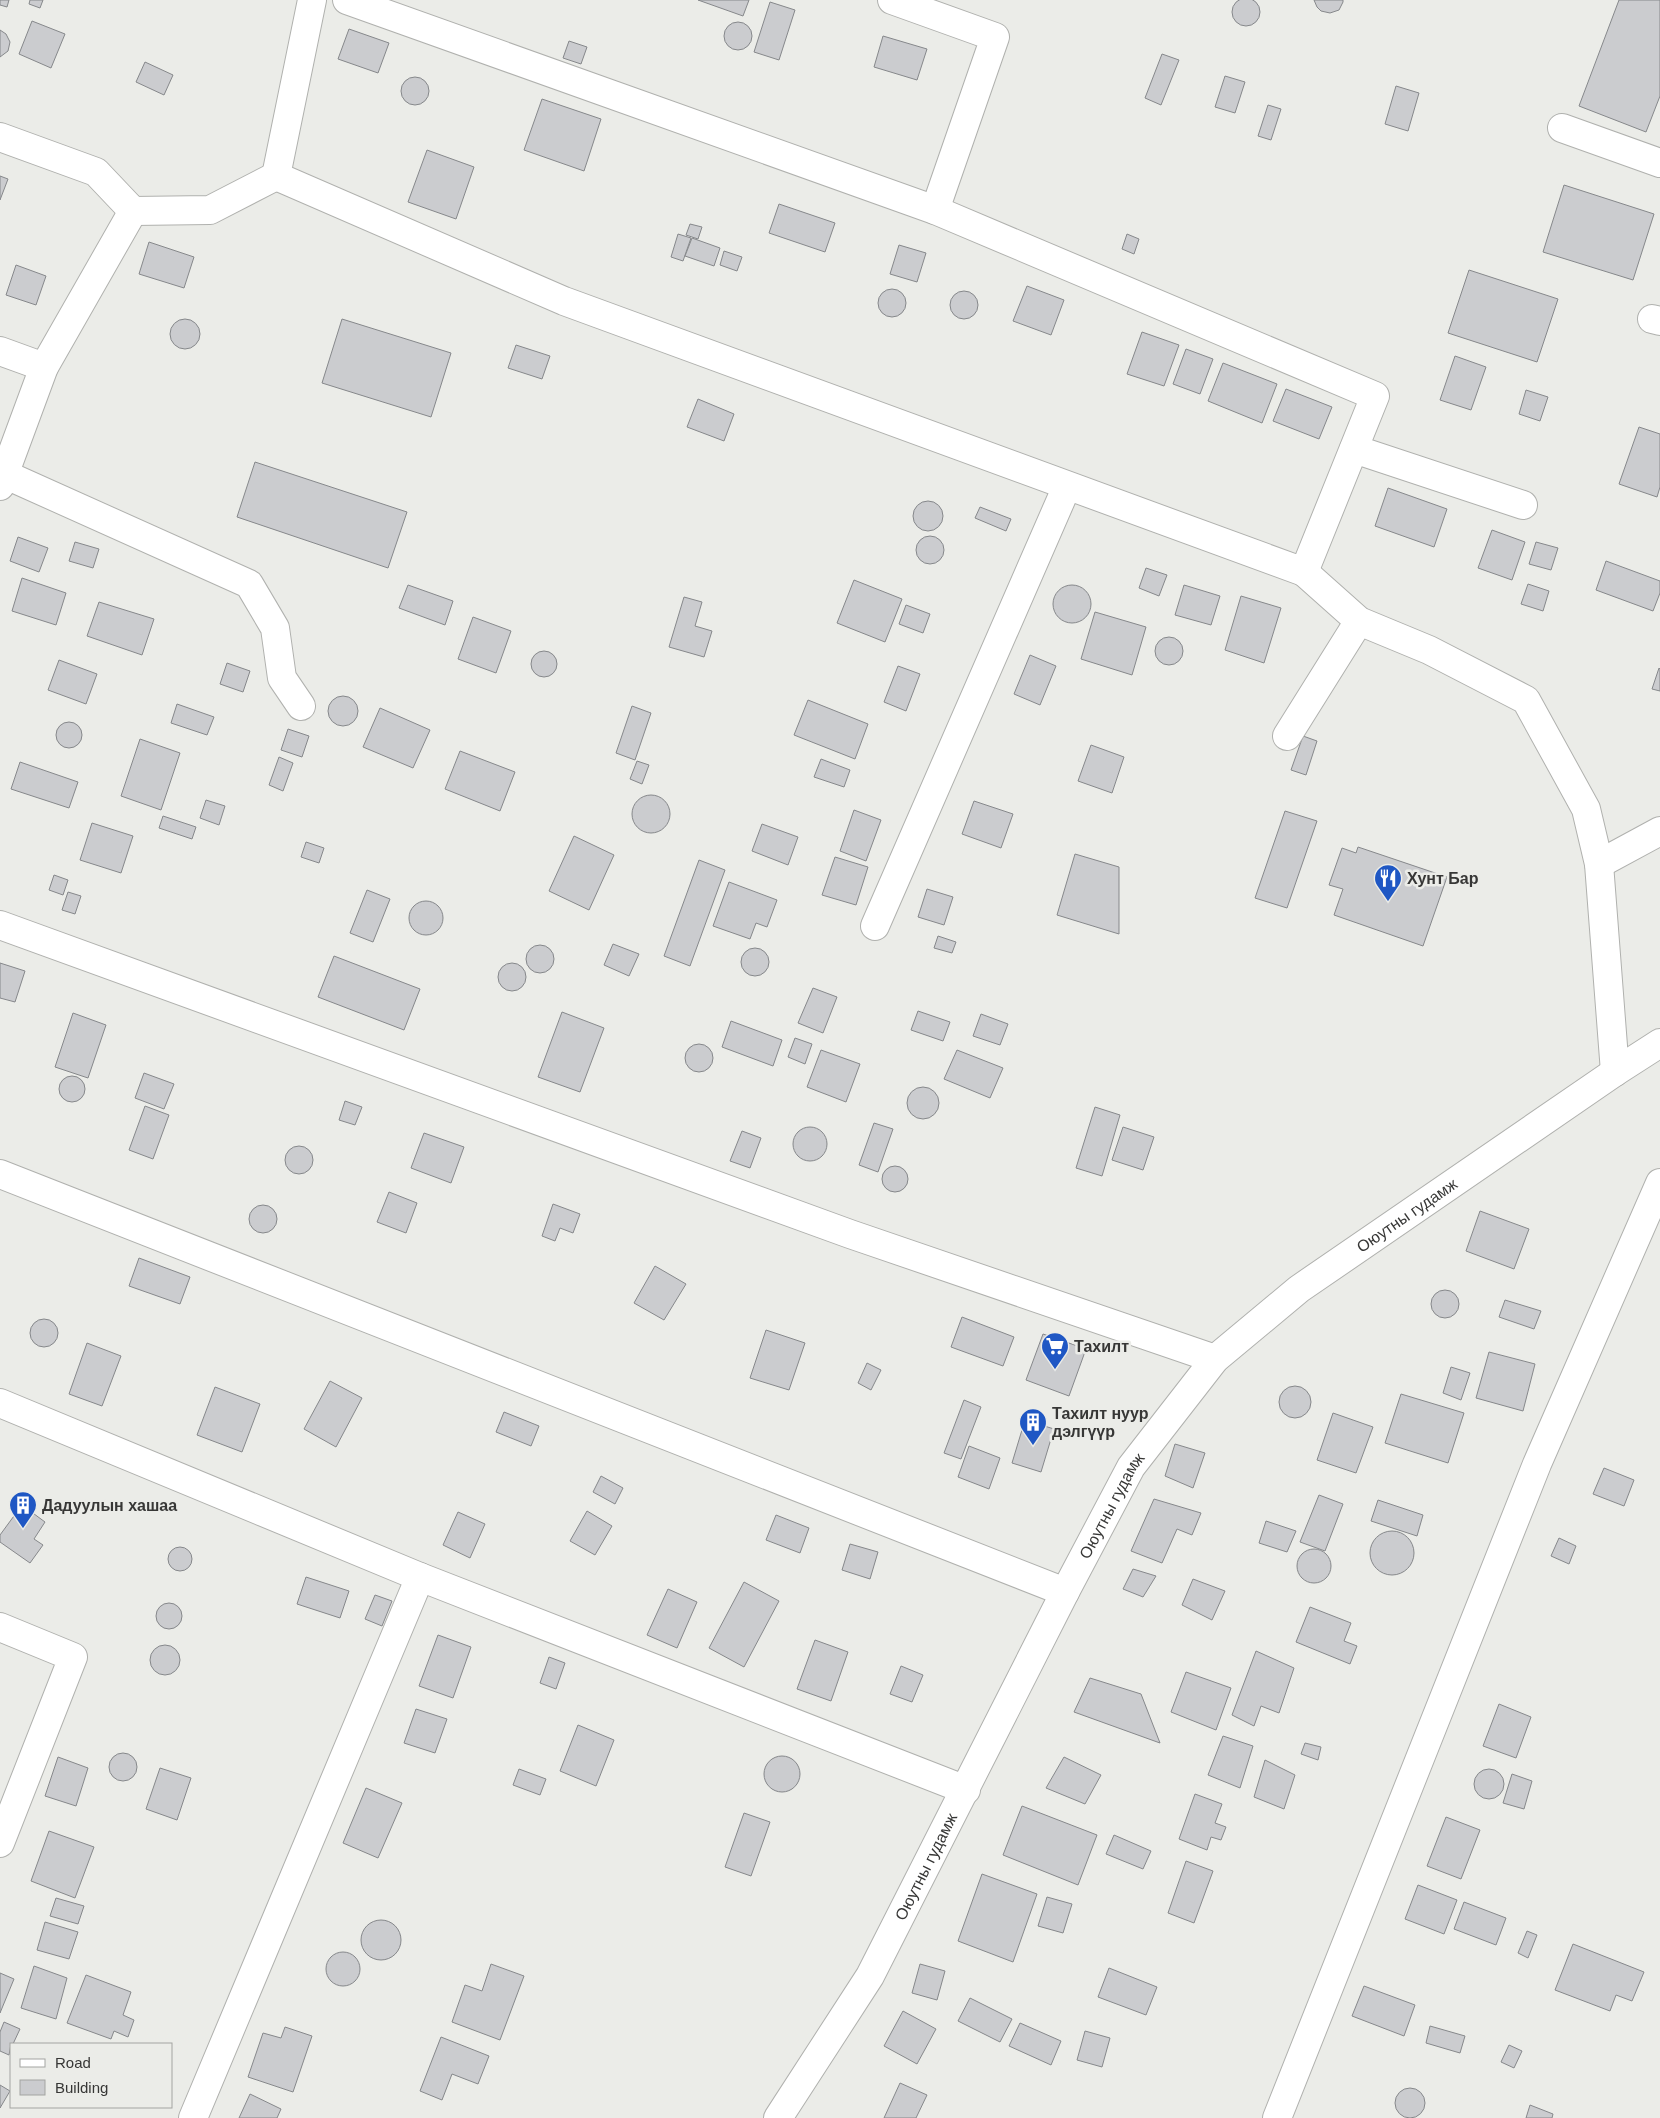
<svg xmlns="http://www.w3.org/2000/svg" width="1660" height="2118" font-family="Arial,sans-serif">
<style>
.building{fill:#cbcccf;stroke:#86888b}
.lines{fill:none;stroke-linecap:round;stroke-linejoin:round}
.minor-casing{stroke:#b0b1ae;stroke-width:30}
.minor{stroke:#fff;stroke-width:28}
.labels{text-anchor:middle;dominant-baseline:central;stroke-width:5;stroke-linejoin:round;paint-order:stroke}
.poi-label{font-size:16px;font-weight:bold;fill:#373736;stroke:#ebece8;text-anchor:start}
.street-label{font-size:16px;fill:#373736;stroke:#ebece8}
</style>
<rect width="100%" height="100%" fill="#ebece8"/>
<g class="building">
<circle cx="1246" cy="12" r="14"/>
<path d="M0 0H9L7 7 0 5Z"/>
<path d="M30 0H43L40 8 29 4Z"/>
<path d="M698 0H749L743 16Z"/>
<path d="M1314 0H1343V2L1339 10 1330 13 1321 11 1317 7Z"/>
<path d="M1619 0H1660V96L1646 132 1579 106Z"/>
<path d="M770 2 795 10 779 60 754 52Z"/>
<path d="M32 21 65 34 51 68 19 54Z"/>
<circle cx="738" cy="36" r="14"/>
<path d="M349 29 389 43 378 73 338 59Z"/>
<path d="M0 30 6 34 10 42 8 51 0 57Z"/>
<path d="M883 36 927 49 917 80 874 67Z"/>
<path d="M569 41 587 47 581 64 563 58Z"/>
<path d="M1162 54 1179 60 1161 105 1145 98Z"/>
<path d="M145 62 173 75 164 95 136 82Z"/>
<path d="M1225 76 1245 82 1235 113 1215 107Z"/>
<circle cx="415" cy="91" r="14"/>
<path d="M1396 86 1419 93 1408 131 1385 124Z"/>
<path d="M542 99 601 119 584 171 524 150Z"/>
<path d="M1268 105 1281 109 1271 140 1258 136Z"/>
<path d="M427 150 474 167 456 219 408 202Z"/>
<path d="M0 176 8 179 0 200Z"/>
<path d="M1564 185 1654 214 1633 280 1543 252Z"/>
<path d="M779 204 835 223 825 252 769 233Z"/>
<path d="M690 224 702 227 698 239 686 235Z"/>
<path d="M678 234 691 238 683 261 671 257Z"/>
<path d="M1127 234 1139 239 1134 254 1122 249Z"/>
<path d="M692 238 720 248 714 266 685 256Z"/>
<path d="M149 242 194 257 184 288 139 274Z"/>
<path d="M899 245 926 253 917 282 890 274Z"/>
<path d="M724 251 742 257 737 271 720 265Z"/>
<path d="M16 265 46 276 36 305 6 295Z"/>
<path d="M1469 270 1558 299 1537 362 1448 333Z"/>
<path d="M1027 286 1064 300 1051 335 1013 321Z"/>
<circle cx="892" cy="303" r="14"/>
<circle cx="964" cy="305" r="14"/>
<path d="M342 319 451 353 431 417 322 383Z"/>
<circle cx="185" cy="334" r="15"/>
<path d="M1142 332 1179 345 1164 386 1127 374Z"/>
<path d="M516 345 550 356 542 379 508 368Z"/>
<path d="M1186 349 1213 359 1200 394 1173 384Z"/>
<path d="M1455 356 1486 367 1471 410 1440 400Z"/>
<path d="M1223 363 1277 384 1262 423 1208 401Z"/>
<path d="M1286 389 1332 407 1319 439 1273 421Z"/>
<path d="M1526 390 1548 397 1540 421 1519 414Z"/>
<path d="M698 399 734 414 724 441 687 427Z"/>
<path d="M1639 427 1660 434V487L1657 497 1619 484Z"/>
<path d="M255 462 407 512 388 568 237 517Z"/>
<path d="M1388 488 1447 509 1434 547 1375 526Z"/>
<circle cx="928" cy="516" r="15"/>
<path d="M980 507 1011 519 1006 531 975 518Z"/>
<path d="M1492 530 1525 542 1512 580 1478 568Z"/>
<circle cx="930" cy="550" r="14"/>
<path d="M18 537 48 548 39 572 10 561Z"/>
<path d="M75 542 99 549 93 568 69 561Z"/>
<path d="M1536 542 1558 548 1551 570 1529 564Z"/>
<path d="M1606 561 1660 581V593L1653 611 1596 590Z"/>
<path d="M1146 568 1167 575 1159 596 1139 588Z"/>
<path d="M22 578 66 593 56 625 12 611Z"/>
<path d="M854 580 902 599 885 642 837 623Z"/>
<path d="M1528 584 1549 591 1543 611 1521 604Z"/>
<circle cx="1072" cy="604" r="19"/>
<path d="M408 585 453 601 445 625 399 608Z"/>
<path d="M1184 585 1220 596 1211 625 1175 615Z"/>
<path d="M1241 596 1281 608 1264 663 1225 650Z"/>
<path d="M684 597 702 602 695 626 712 631 704 657 669 647Z"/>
<path d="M99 602 154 619 142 655 87 636Z"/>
<path d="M906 605 930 614 923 633 899 624Z"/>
<path d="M1095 612 1146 627 1132 675 1081 659Z"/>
<path d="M473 617 511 631 496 673 458 659Z"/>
<circle cx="1169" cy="651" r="14"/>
<circle cx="544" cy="664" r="13"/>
<path d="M1030 655 1056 666 1040 705 1014 694Z"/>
<path d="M59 660 97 674 86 704 48 690Z"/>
<path d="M227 663 250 671 243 692 220 684Z"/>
<path d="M898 666 920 674 906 711 884 702Z"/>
<path d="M1659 668 1660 669V691L1652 689Z"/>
<circle cx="343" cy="711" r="15"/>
<path d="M808 700 868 724 855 759 794 735Z"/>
<path d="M177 704 214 717 207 735 171 723Z"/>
<path d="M632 706 651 713 635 760 616 753Z"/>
<path d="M380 708 430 730 413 768 363 747Z"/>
<circle cx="69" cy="735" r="13"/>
<path d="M288 729 309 736 302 757 281 750Z"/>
<path d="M1303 736 1317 741 1306 775 1291 770Z"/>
<path d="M140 739 180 753 161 810 121 796Z"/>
<path d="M1091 745 1124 757 1112 793 1078 781Z"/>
<path d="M460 751 515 772 500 811 445 789Z"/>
<path d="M279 757 293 763 283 791 269 785Z"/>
<path d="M821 759 850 770 844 787 814 777Z"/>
<path d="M637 761 649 765 642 784 630 779Z"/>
<path d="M20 762 78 782 69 808 11 789Z"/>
<circle cx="651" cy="814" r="19"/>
<path d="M206 800 225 806 219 825 200 818Z"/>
<path d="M974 801 1013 814 1001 848 962 834Z"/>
<path d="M854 810 881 820 866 861 840 851Z"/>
<path d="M1285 811 1317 821 1287 908 1255 898Z"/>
<path d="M163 816 196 827 192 839 159 828Z"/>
<path d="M92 823 133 836 121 873 80 860Z"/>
<path d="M762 824 798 837 788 865 752 851Z"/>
<path d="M574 836 614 855 589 910 549 891Z"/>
<path d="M306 842 324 848 319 863 301 857Z"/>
<path d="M1358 847 1447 877 1423 946 1334 915 1343 889 1329 885 1342 848 1356 853Z"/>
<path d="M1075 854 1119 867V934L1057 915Z"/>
<path d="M835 857 868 867 856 905 822 895Z"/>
<path d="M699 860 725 870 690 966 664 956Z"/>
<path d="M54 875 68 880 63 895 49 890Z"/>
<path d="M729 882 777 900 767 927 756 923 750 939 713 926Z"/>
<path d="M927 889 953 897 944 925 918 917Z"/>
<path d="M367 890 390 899 373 942 350 933Z"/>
<path d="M68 892 81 896 75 914 62 910Z"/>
<circle cx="426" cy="918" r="17"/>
<path d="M938 936 956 942 952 953 934 948Z"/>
<path d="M613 944 639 954 629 976 604 965Z"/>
<circle cx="540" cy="959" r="14"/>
<circle cx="755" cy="962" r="14"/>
<path d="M334 956 420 989 404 1030 318 997Z"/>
<circle cx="512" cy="977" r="14"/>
<path d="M0 963 25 971 15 1002 0 998Z"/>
<path d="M813 988 837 997 823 1033 798 1023Z"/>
<path d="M918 1011 950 1022 943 1041 911 1030Z"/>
<path d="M562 1012 604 1028 580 1092 538 1077Z"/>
<path d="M73 1013 106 1025 88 1078 55 1067Z"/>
<path d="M981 1014 1008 1024 1000 1045 973 1036Z"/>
<path d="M731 1021 782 1040 773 1066 722 1047Z"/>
<path d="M795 1038 812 1044 805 1064 788 1057Z"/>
<circle cx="699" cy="1058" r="14"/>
<path d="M821 1050 860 1064 846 1102 807 1087Z"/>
<path d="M957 1050 1003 1068 990 1098 944 1079Z"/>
<path d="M144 1073 174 1084 164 1109 135 1098Z"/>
<circle cx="72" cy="1089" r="13"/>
<circle cx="923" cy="1103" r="16"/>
<path d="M345 1101 362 1107 355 1125 339 1120Z"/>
<path d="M145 1106 169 1115 153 1159 129 1150Z"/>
<path d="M1095 1107 1120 1115 1102 1176 1076 1168Z"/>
<path d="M874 1123 893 1129 878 1172 859 1165Z"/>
<path d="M1123 1127 1154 1137 1143 1170 1112 1160Z"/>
<circle cx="810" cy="1144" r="17"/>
<path d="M742 1131 761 1138 750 1168 730 1161Z"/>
<path d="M424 1133 464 1147 451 1183 411 1168Z"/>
<circle cx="299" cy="1160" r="14"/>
<circle cx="895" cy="1179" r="13"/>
<path d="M389 1192 417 1203 406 1233 377 1222Z"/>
<path d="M553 1204 580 1214 573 1233 560 1228 555 1241 542 1236Z"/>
<circle cx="263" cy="1219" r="14"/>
<path d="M1480 1211 1529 1229 1514 1269 1466 1251Z"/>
<path d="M139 1258 190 1277 180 1304 129 1286Z"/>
<path d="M655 1266 686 1284 664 1320 634 1303Z"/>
<circle cx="1445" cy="1304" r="14"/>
<path d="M1505 1300 1541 1311 1534 1329 1499 1317Z"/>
<path d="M962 1317 1014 1337 1003 1366 951 1347Z"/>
<circle cx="44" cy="1333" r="14"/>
<path d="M766 1330 805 1343 789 1390 750 1378Z"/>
<path d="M1043 1334 1086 1349 1069 1396 1026 1380Z"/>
<path d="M87 1343 121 1356 102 1406 69 1394Z"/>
<path d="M1489 1352 1535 1364 1523 1411 1476 1398Z"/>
<path d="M867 1363 881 1370 871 1390 858 1383Z"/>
<path d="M1451 1367 1470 1373 1461 1400 1443 1393Z"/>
<path d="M330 1381 362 1398 336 1447 304 1429Z"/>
<circle cx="1295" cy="1402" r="16"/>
<path d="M215 1387 260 1404 242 1452 197 1435Z"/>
<path d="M1401 1394 1464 1413 1448 1463 1385 1443Z"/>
<path d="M964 1400 981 1407 961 1459 944 1453Z"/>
<path d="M504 1412 539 1426 531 1446 496 1432Z"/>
<path d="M1333 1413 1373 1427 1356 1473 1317 1460Z"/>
<path d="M1025 1420 1054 1429 1041 1472 1012 1463Z"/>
<path d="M1175 1444 1205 1453 1193 1488 1165 1476Z"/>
<path d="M969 1446 1000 1458 989 1489 958 1477Z"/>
<path d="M1604 1468 1634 1480 1624 1506 1593 1494Z"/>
<path d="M601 1476 623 1488 615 1504 593 1492Z"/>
<path d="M1319 1495 1343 1504 1325 1551 1300 1542Z"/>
<path d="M1154 1499 1201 1513 1192 1535 1177 1529 1162 1563 1131 1551Z"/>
<path d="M1378 1500 1423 1515 1417 1536 1371 1521Z"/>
<path d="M22 1505 45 1522 34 1539 43 1545 30 1563 0 1542V1535Z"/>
<path d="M587 1511 612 1526 595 1555 570 1541Z"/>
<path d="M458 1512 485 1524 470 1558 443 1545Z"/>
<path d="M776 1515 809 1528 800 1553 766 1540Z"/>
<path d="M1266 1521 1296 1531 1287 1552 1259 1543Z"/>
<circle cx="1392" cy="1553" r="22"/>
<path d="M1559 1538 1576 1546 1569 1564 1551 1556Z"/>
<path d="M850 1544 878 1552 870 1579 842 1570Z"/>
<circle cx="180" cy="1559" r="12"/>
<circle cx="1314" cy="1566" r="17"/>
<path d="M1133 1569 1156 1576 1143 1597 1123 1589Z"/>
<path d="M306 1577 349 1591 340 1618 297 1604Z"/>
<path d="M1193 1579 1225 1591 1212 1620 1182 1605Z"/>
<path d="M744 1582 779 1601 744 1667 709 1648Z"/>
<path d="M668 1589 697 1602 677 1648 647 1635Z"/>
<path d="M375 1595 392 1601 382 1626 365 1619Z"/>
<circle cx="169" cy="1616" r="13"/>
<path d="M1310 1607 1351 1623 1344 1641 1357 1646 1350 1664 1296 1642Z"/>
<path d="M438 1635 471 1647 453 1698 419 1686Z"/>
<path d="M815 1640 848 1652 831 1701 797 1689Z"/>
<circle cx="165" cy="1660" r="15"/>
<path d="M1256 1651 1294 1668 1279 1713 1261 1706 1254 1726 1232 1715Z"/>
<path d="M549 1657 565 1663 556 1689 540 1683Z"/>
<path d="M901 1666 923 1675 912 1702 890 1694Z"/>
<path d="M1186 1672 1231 1688 1216 1730 1171 1712Z"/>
<path d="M1090 1678 1141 1694 1160 1743 1074 1712Z"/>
<path d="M1499 1704 1531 1717 1516 1758 1483 1746Z"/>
<path d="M416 1709 447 1719 435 1753 404 1743Z"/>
<path d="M578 1725 614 1740 596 1786 560 1771Z"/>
<path d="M1223 1736 1253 1746 1240 1788 1208 1775Z"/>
<path d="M1305 1743 1321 1747 1318 1760 1301 1754Z"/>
<circle cx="123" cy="1767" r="14"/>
<circle cx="782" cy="1774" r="18"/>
<path d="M58 1757 88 1768 76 1806 45 1796Z"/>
<path d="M1064 1757 1101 1775 1085 1804 1046 1788Z"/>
<path d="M1265 1760 1295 1775 1284 1809 1254 1797Z"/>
<path d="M160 1768 191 1778 177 1820 146 1809Z"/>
<path d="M519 1769 546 1779 540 1795 513 1785Z"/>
<circle cx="1489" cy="1784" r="15"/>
<path d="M1512 1774 1532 1781 1524 1809 1503 1803Z"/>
<path d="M366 1788 402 1803 378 1858 343 1843Z"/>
<path d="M1195 1794 1222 1804 1215 1823 1226 1827 1221 1840 1211 1837 1207 1850 1179 1839Z"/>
<path d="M1022 1806 1097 1835 1078 1885 1003 1855Z"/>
<path d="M744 1813 770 1822 751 1876 725 1867Z"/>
<path d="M1446 1817 1480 1830 1461 1879 1427 1866Z"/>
<path d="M49 1831 94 1847 75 1898 31 1881Z"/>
<path d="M1114 1835 1151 1851 1143 1869 1106 1854Z"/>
<path d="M1186 1861 1213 1871 1194 1923 1168 1913Z"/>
<path d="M982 1874 1037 1894 1013 1962 958 1941Z"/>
<path d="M1418 1885 1457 1900 1444 1934 1405 1919Z"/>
<path d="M1047 1897 1072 1904 1063 1933 1038 1926Z"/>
<path d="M56 1898 84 1906 78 1924 50 1916Z"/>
<path d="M1464 1902 1506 1918 1496 1945 1454 1929Z"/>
<circle cx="381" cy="1940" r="20"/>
<path d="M45 1922 78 1932 69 1959 37 1950Z"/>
<path d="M1527 1931 1537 1935 1528 1958 1518 1953Z"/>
<path d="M1573 1944 1644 1972 1632 2001 1616 1995 1610 2011 1555 1990Z"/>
<circle cx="343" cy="1969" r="17"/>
<path d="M491 1964 524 1976 500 2040 452 2022 465 1985 482 1991Z"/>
<path d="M920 1964 945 1971 937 2000 912 1993Z"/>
<path d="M34 1966 67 1978 56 2019 21 2008Z"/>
<path d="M1109 1968 1157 1987 1146 2015 1098 1997Z"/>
<path d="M0 1973 14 1979 0 2013Z"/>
<path d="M86 1975 131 1992 123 2015 134 2020 128 2037 114 2031 111 2039 67 2023Z"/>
<path d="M1364 1986 1415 2005 1404 2036 1352 2016Z"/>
<path d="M970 1998 1012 2019 1000 2042 958 2021Z"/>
<path d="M903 2011 936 2029 917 2064 884 2046Z"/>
<path d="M4 2022 20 2029 13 2044H11L9 2055 0 2051V2032Z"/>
<path d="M1020 2023 1061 2041 1051 2065 1009 2046Z"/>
<path d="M1430 2026 1465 2036 1460 2053 1426 2043Z"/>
<path d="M285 2027 312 2036 293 2092 248 2077 263 2033 281 2038Z"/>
<path d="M1085 2031 1110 2038 1102 2067 1077 2060Z"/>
<path d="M441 2037 489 2056 478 2084 452 2074 442 2100 420 2091Z"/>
<path d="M1509 2045 1522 2051 1514 2068 1501 2062Z"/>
<path d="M900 2083 927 2095 916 2118H884Z"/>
<path d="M0 2085 10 2091 0 2108Z"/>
<circle cx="1410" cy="2103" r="15"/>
<path d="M250 2094 281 2109 277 2118H239Z"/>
<path d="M1530 2105 1553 2114 1552 2118H1526Z"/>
</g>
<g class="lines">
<g class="minor-casing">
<g id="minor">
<path d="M892 0 995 37 935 210"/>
<path d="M1562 128 1660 163"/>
<path d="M0 137 96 172 133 211 210 210 276 176"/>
<path d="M276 176 564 301 1304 572 1375 396 935 210 347 0"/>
<path d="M276 176 312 0"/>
<path d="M1652 319 1660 321"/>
<path d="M0 351 44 367"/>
<path d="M1354 449 1523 505"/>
<path d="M4 474 249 584 275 628 282 678 301 706"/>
<path d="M0 486 44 367 133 211"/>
<path d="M1304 572 1359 621 1429 650 1526 700 1586 809 1599 864 1615 1072"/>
<path d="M1287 736 1359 621"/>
<path d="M1599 864 1660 831"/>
<path d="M0 925 850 1234 1215 1359"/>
<path d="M875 926 1067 486"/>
<path d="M0 1174 1065 1592"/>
<path d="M0 1403 420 1577 966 1790"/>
<path d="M0 1627 73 1657 0 1843"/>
<path d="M193 2118 420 1577"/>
<path id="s1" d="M778 2118 870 1976 1065 1592 1131 1467 1215 1359 1299 1289 1615 1072 1660 1043"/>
<path d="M1277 2118 1537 1464 1660 1183"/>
</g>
</g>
<use href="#minor" class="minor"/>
</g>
<defs>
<g id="restaurant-pin" transform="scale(1.4375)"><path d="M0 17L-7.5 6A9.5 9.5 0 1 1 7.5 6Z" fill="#1f57c4" stroke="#ebece8"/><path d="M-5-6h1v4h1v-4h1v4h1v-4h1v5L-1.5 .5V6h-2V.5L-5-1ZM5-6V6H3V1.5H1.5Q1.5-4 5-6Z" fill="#fff"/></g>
<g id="supermarket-pin" transform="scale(1.4375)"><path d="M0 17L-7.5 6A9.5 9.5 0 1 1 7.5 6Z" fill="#1f57c4" stroke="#ebece8"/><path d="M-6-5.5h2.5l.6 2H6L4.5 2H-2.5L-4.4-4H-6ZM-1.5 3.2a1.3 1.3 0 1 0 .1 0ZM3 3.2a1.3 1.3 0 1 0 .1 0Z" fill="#fff"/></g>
<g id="building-pin" transform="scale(1.4375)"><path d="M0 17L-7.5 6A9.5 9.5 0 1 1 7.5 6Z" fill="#1f57c4" stroke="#ebece8"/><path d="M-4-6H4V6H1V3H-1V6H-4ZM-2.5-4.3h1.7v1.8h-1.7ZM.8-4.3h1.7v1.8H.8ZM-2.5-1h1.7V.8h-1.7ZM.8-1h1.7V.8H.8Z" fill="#fff"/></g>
</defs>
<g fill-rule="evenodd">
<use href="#restaurant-pin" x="1388" y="878"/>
<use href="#supermarket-pin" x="1055" y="1346"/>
<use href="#building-pin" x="1033" y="1422"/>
<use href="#building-pin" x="23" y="1505"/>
</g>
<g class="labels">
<g class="poi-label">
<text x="1407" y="878">Хунт Бар</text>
<text x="1074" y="1346">Тахилт</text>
<text x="1052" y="1413">Тахилт нуур<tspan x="1052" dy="18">дэлгүүр</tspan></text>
<text x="42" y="1505">Дадуулын хашаа</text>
</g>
<g class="street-label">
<text stroke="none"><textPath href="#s1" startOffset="1118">Оюутны гудамж</textPath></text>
<text stroke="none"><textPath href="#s1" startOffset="698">Оюутны гудамж</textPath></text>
<text stroke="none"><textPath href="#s1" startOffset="292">Оюутны гудамж</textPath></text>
</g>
</g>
<rect x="10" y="2043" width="162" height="65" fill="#ebece8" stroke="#a3a4a1"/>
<rect x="20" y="2059" width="25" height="8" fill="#ffffff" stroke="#a3a4a1"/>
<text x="55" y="2068" font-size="15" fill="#373736">Road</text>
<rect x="20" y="2080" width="25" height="15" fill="#cbcccf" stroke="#a3a4a1"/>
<text x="55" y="2093" font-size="15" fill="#373736">Building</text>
</svg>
